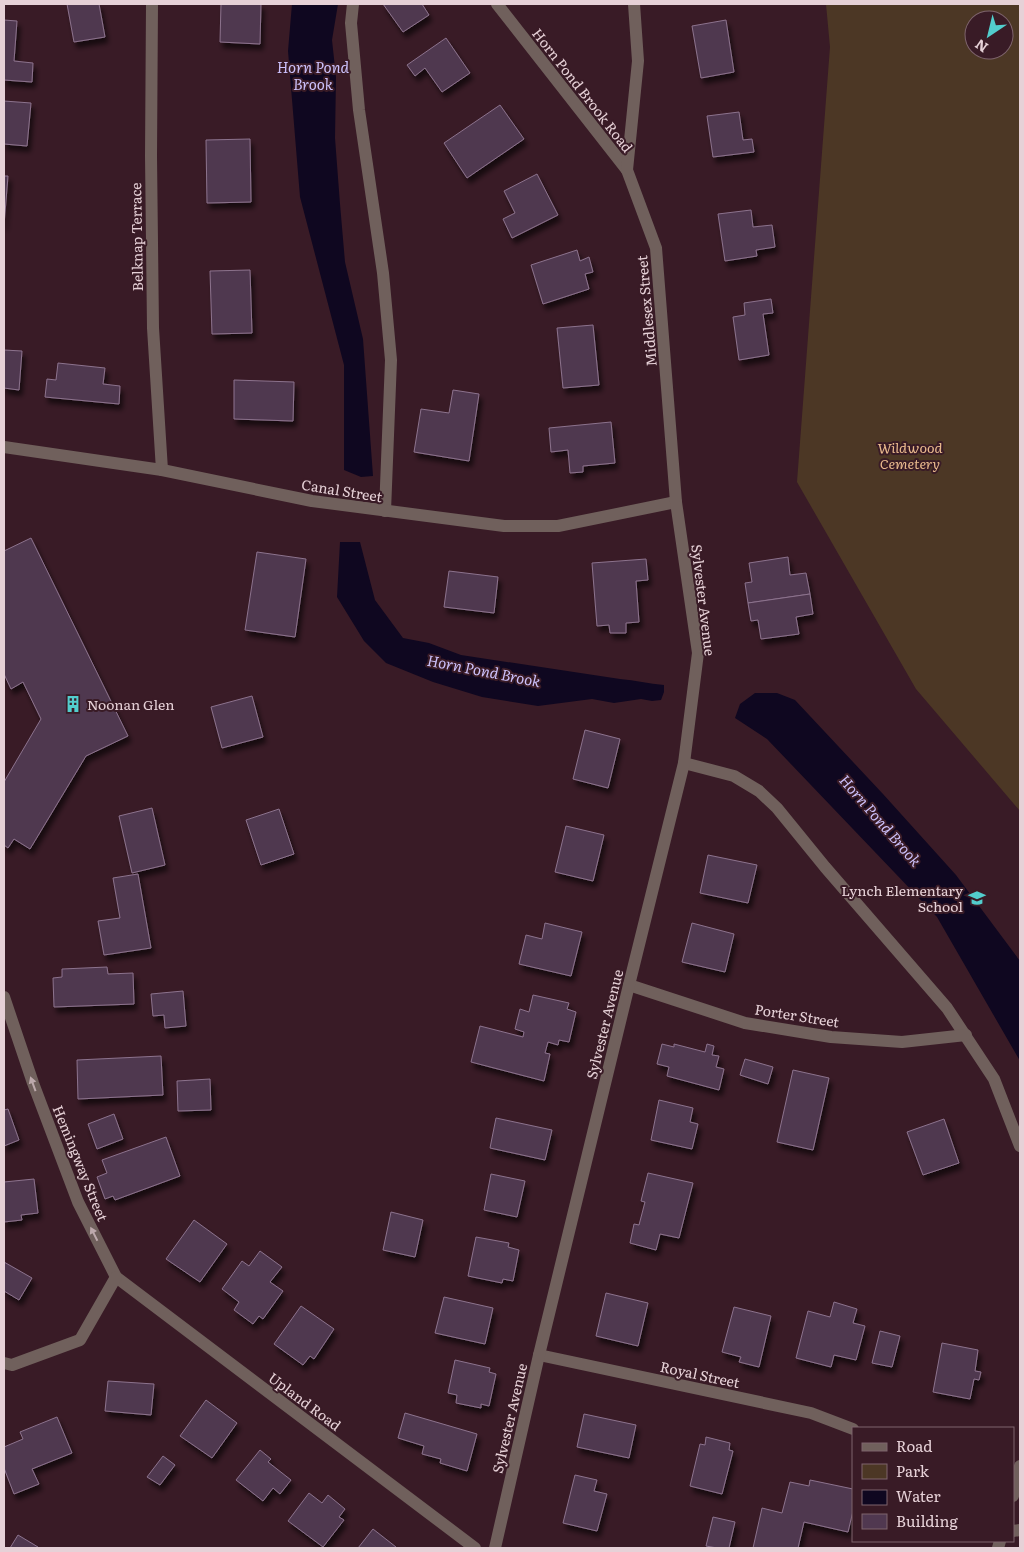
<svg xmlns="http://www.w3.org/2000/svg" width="1024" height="1552" font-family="Literata,serif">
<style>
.green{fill:#4c3725;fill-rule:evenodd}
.water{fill:#0f0720}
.building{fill:#503850;stroke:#8c738d;filter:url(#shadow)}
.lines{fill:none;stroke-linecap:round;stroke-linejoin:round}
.service{stroke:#70605c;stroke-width:12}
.minor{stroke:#70605c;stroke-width:12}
.oneway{fill:#bda9ac}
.labels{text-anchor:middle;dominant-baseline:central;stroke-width:4;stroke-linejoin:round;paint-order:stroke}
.street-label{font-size:14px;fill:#e6d1d7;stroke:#391b26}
.park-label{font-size:14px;font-style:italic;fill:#eaba8e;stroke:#391b26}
.poi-label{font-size:14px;fill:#e6d1d7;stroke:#391b26;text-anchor:start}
.water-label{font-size:15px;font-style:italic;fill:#ccc1fb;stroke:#391b26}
</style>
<defs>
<filter id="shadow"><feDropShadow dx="3" dy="5.5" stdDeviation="2.5" flood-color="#0009"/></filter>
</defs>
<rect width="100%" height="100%" fill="#391b26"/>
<path class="green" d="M826 4H1020V811L916 689 797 482 830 47ZM974 20H1004V50H974Z"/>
<g class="water">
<path d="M292 4H338L332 40 336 77 335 138 340 204 345 262 363 339 373 476 361 477 344 470V365L300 197 288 51Z"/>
<path d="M340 542H360L375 600 403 638 429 643 461 655 620 679C635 680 649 684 664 685V692L661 700 652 701 641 699 614 703 592 699 538 706 482 697 433 682 386 663 364 641 337 597Z"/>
<path d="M755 693H777L795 700 883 794 956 875 1020 961V1061L937 917 767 739 735 718 740 704Z"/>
</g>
<g class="building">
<path d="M67 4H99L105 37 74 42Z"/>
<path d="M221 4H261L260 44 220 42Z"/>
<path d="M383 4H422L429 15 403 32Z"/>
<path d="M4 20 17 21 14 61 33 63 32 82 4 80Z"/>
<path d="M726 20 734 72 701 78 692 26Z"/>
<path d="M446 38 470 73 442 92 425 68 415 76 407 65Z"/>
<path d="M4 101 31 103 27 146 4 144Z"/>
<path d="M500 105 524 139 467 178 444 143Z"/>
<path d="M739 112 743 140 752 139 754 152 713 157 707 116Z"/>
<path d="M250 139 251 202 207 203 206 140Z"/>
<path d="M537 174 558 215 512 238 503 219 515 213 504 191Z"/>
<path d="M4 176H8L4 225Z"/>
<path d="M751 210 753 227 772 225 775 247 756 250 757 256 725 261 718 214Z"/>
<path d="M577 250 580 261 589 257 593 272 585 274 589 289 543 304 531 265Z"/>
<path d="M250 270 252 333 212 334 210 271Z"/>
<path d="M771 299 773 313 763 314 769 355 739 360 733 317 745 315 744 303Z"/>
<path d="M593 325 599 385 563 388 557 328Z"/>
<path d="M4 350 22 351 19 390 4 388Z"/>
<path d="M58 363 105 368 103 384 120 386 119 404 45 397 47 379 56 380Z"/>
<path d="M234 380 294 382 293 421 234 419Z"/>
<path d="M453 390 479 394 469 461 414 452 421 409 449 413Z"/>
<path d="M611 422 615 463 583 466V472L570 473 568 450 551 452 549 428Z"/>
<path d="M31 538 128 736 86 756 30 849 14 839 8 848 4 845V782L41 719 23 682 11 689 4 674V551Z"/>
<path d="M257 552 306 559 295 637 245 630Z"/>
<path d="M788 557 790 575 806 573 810 594 748 603 745 583 752 582 749 563Z"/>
<path d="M646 559 648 580 636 581 639 622 626 623V633H610L609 625 597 626 592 563Z"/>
<path d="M449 571 498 577 494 613 444 607Z"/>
<path d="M810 594 813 614 796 617 799 634 761 639 758 620 751 621 748 603Z"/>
<path d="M252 696 263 737 222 748 211 707Z"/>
<path d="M585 730 620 739 608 788 573 779Z"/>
<path d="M152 808 165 865 132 873 119 816Z"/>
<path d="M279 809 294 854 261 865 246 820Z"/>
<path d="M566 826 604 835 593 881 555 872Z"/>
<path d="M708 855 757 865 748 903 700 893Z"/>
<path d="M138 874 151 948 104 955 98 921 120 918 113 878Z"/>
<path d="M545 923 582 932 571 976 519 964 526 935 542 939Z"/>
<path d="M692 923 734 934 725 972 682 962Z"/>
<path d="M107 967 108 974 133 973 134 1004 54 1007 53 978 62 977V969Z"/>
<path d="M183 991 186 1026 165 1028 164 1015 153 1016 151 994Z"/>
<path d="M533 995 569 1003 567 1009 576 1012 569 1042 559 1040 558 1045 548 1042 545 1053 550 1054 544 1081 471 1062 480 1026 523 1037 524 1032 515 1029 520 1009 529 1012Z"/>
<path d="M662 1044 674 1047V1044L705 1052 707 1044 714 1046 712 1055 719 1056 716 1067 724 1069 719 1090 667 1076 669 1067 657 1064Z"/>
<path d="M161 1056 163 1095 78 1099 77 1060Z"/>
<path d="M745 1059 773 1067 768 1084 740 1075Z"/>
<path d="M793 1070 829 1078 813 1150 777 1142Z"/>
<path d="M210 1079 211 1110 178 1111 177 1081Z"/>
<path d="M659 1100 693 1108 690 1122 698 1124 692 1149 651 1140Z"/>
<path d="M8 1109 19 1140 4 1146V1110Z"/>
<path d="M114 1114 123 1139 97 1149 88 1124Z"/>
<path d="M496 1118 552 1130 545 1160 490 1148Z"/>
<path d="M944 1119 959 1163 923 1175 907 1132Z"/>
<path d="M166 1137 180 1176 115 1200 113 1196 105 1199 97 1177 107 1173 102 1160Z"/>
<path d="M648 1173 693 1183 679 1238 660 1234 656 1250 630 1243 634 1224 639 1225 645 1202 641 1201Z"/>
<path d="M491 1174 525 1181 517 1217 484 1210Z"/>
<path d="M34 1179 38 1213 21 1215 22 1220 4 1222V1182Z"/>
<path d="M391 1212 423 1220 415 1257 383 1250Z"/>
<path d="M194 1220 227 1244 200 1282 166 1259Z"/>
<path d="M476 1237 509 1243 508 1247 519 1250 513 1281 503 1279 502 1283 468 1276Z"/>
<path d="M260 1251 282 1267 270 1282 283 1291 263 1319 259 1316 253 1324 234 1310 239 1302 222 1289 242 1261 249 1266Z"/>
<path d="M4 1262 32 1278 19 1300 4 1291Z"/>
<path d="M606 1293 648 1303 638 1346 596 1336Z"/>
<path d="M444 1297 493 1308 485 1344 435 1333Z"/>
<path d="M834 1302 857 1309 853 1323 865 1326 856 1360 834 1355 831 1367 796 1358 808 1311 830 1317Z"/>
<path d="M301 1306 334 1329 314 1359 310 1356 303 1365 274 1344Z"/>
<path d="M734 1307 771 1316 759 1367 739 1362 741 1357 722 1352Z"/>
<path d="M880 1331 900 1336 892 1367 872 1363Z"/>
<path d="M942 1343 978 1350 975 1371 981 1372 979 1380 974 1379 970 1399 933 1392Z"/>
<path d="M455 1360 490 1368 489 1372 496 1374 489 1406 481 1404V1408L456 1403 457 1395 448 1393Z"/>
<path d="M108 1381 154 1384 151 1415 105 1411Z"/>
<path d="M206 1400 237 1423 212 1458 180 1436Z"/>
<path d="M405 1413 477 1434 467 1471 440 1463 441 1459 422 1454 424 1446 398 1438Z"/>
<path d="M584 1414 636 1425 629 1458 577 1447Z"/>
<path d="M57 1417 72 1453 32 1469 39 1484 14 1494 4 1468V1447L23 1439 20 1432Z"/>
<path d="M706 1437 730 1443 729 1450 733 1451 722 1494 690 1486 700 1444 705 1445Z"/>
<path d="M260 1450 271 1459 268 1462 291 1480 280 1494 273 1488 263 1501 236 1480Z"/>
<path d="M163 1456 175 1465 160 1485 147 1477Z"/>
<path d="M575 1475 597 1480 594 1491 607 1494 597 1531 563 1523Z"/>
<path d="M810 1480 853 1489V1511L848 1532 804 1522 798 1548H753L762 1508 782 1513 790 1482 809 1486Z"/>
<path d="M309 1493 322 1503 328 1495 345 1509 339 1517 344 1520 323 1547 288 1521Z"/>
<path d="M713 1517 735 1522 729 1548H717L706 1546Z"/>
<path d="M373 1529 396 1547 395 1548H358Z"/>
<path d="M18 1535 38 1547V1548H10Z"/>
</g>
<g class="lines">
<g class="service">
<path d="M353 4 351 23 359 110 383 273 391 360 385 511"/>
<path d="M1013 1531 1020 1530"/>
</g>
<g class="minor">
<path d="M152 4 151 156 153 328 162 470"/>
<path d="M497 4 627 170"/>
<path d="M4 447 162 470 312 501 504 526H558L676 502"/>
<path d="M684 763 734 776 759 791 777 808 825 867 947 1008 994 1079 1020 1146"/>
<path d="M629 985 745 1023 831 1037 902 1042 966 1035"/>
<path d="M4 997 33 1083 78 1202 116 1277 475 1548"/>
<path d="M539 1355 811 1413 853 1429"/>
<path d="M4 1363 12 1365 80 1340 116 1277"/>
<path d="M1013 1496 1020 1466"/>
<path d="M495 1548 539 1355 629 985 684 763 698 653 676 502 656 248 627 170 638 61 634 4"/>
<path d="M998 1548 1000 1541"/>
</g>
</g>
<defs><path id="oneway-solid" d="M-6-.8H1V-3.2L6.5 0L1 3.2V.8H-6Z" transform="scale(1.25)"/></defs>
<g class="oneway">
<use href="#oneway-solid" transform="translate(33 1084) rotate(-110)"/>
<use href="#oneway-solid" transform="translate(94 1234) rotate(-117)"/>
</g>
<defs>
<g id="building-bare" transform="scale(1.35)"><path d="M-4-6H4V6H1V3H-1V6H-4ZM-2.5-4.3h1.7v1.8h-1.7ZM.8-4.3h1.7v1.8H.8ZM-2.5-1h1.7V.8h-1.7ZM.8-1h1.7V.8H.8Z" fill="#52cdcd" stroke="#391b26" stroke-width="2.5" paint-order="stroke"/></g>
<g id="school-bare" transform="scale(1.35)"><path d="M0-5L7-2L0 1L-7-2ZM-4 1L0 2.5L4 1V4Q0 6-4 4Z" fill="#52cdcd" stroke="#391b26" stroke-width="2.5" paint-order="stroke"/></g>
</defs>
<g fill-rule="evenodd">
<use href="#building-bare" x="73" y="704"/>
<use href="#school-bare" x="977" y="898"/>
</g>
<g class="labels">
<g class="street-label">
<text transform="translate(583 90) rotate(52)">Horn Pond Brook Road</text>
<text transform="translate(136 237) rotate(-91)">Belknap Terrace</text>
<text transform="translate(646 311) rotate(-95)">Middlesex Street</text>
<text transform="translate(342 490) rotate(9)">Canal Street</text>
<text transform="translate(704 600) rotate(83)">Sylvester Avenue</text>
<text transform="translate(797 1015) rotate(9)">Porter Street</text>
<text transform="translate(604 1024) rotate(-76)">Sylvester Avenue</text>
<text transform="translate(81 1163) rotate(68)">Hemingway Street</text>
<text transform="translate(700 1374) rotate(12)">Royal Street</text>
<text transform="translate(305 1401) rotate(37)">Upland Road</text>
<text transform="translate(509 1418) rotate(-77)">Sylvester Avenue</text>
</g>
<g class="park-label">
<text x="910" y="447">Wildwood<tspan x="910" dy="16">Cemetery</tspan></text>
</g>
<g class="poi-label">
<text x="87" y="704">Noonan Glen</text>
<text x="963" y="890" text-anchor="end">Lynch Elementary<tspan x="963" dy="16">School</tspan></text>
</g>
<g class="water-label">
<text x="313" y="66">Horn Pond<tspan x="313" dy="17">Brook</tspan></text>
<text transform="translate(484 670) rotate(11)">Horn Pond Brook</text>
<text transform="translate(881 820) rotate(49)">Horn Pond Brook</text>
</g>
</g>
<rect width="1024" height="1552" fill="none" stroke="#e6d1d7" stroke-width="10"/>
<rect x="852" y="1427" width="162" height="115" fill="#391b26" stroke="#7e646d"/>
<rect x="862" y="1443" width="25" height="8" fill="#70605c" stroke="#7e646d"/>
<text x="896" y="1452" font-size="15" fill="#e6d1d7">Road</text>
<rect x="862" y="1464" width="25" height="15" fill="#4c3725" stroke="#7e646d"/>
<text x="896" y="1477" font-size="15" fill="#e6d1d7">Park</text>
<rect x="862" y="1490" width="25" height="15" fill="#0f0720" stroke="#7e646d"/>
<text x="896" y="1502" font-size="15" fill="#e6d1d7">Water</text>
<rect x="862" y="1514" width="25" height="15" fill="#503850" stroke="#7e646d"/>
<text x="896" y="1527" font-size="15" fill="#e6d1d7">Building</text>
<g transform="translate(989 35) rotate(215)"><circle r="24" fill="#391b26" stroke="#7e646d"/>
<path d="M0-4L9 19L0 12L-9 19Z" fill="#52cdcd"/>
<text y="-8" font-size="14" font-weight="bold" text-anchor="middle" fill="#e6d1d7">N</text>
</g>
</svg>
